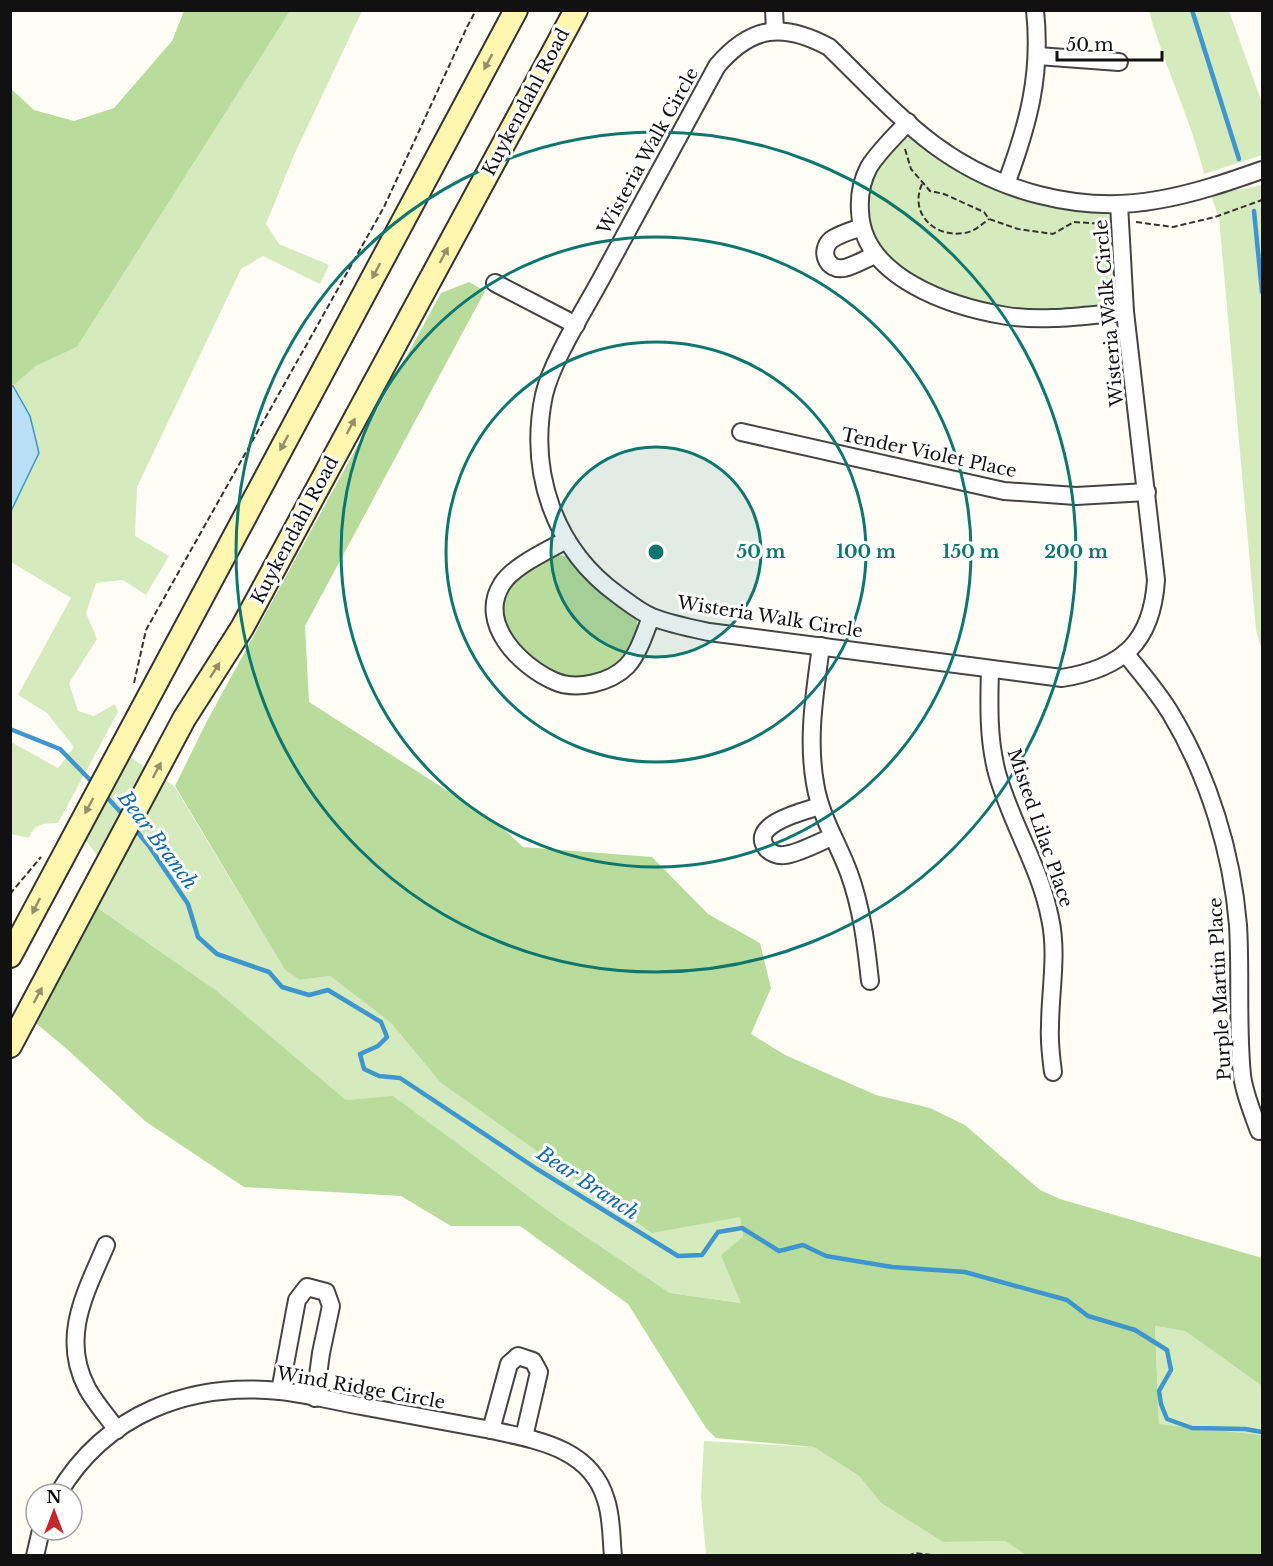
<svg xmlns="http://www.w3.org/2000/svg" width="1273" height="1566" font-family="'Libre Baskerville',serif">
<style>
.green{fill:#d5ebbd}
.forest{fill:#b9dc9c}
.water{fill:#b9e0f7;stroke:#3f96cf;stroke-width:1.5}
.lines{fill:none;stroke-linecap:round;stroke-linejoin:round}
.stream{stroke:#3f96cf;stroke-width:4.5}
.street-casing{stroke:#444;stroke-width:20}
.secondary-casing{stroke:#333;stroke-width:26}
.path{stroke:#333;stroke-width:2;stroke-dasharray:6 3;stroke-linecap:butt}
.street{stroke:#fff;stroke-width:16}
.secondary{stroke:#fff6b0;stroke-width:22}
.oneway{fill:#948f68}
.ring{fill:none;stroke:#0f766e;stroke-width:3}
.labels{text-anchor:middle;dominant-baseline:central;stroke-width:6;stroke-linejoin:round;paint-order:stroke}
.street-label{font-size:18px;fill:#111;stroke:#fff}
.water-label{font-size:20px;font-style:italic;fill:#1768a6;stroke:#fff}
.centre{fill:#0f766e;stroke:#fff;stroke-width:3}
.ring-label{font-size:18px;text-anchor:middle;font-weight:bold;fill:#0f766e;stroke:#fff;stroke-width:6;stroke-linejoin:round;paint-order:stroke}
</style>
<rect width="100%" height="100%" fill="#fffdf5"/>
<g class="green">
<path d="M290 11H362L294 155 266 224 279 244 329 265 320 284 263 256 241 269 137 487 135 536 169 556 146 595 123 580 96 583 86 613 97 639 69 683 78 711 94 716 115 704 118 712 58 823C44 823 34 824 29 838L11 834V742L58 768 74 747 47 713 18 695 71 598 11 562 10 511 39 453 30 416 13 386 36 366 77 347Z"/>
<path d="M1149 11H1229L1262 103V155L1204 174C1191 118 1164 66 1149 11Z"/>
<path d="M905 138H913L941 158 1105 213 1111 218 1112 226 1114 298C1105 309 1089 307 1076 308 1019 313 962 304 913 275 903 269 891 262 883 253 868 235 865 212 869 189 873 169 887 148 905 138Z"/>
<path d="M1262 185V651L1256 630 1219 218 1211 195Z"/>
<path d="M127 755 174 786 285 970 300 980 330 976 391 1023 440 1082 740 1216 743 1237 742 1303 670 1293 558 1218 393 1097 346 1100 217 991 89 902 100 859 83 837Z"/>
<path d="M1155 1326 1185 1331 1262 1386V1435L1159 1424Z"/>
<path d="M704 1441 814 1447 859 1476 881 1503 943 1542 1005 1541 1028 1555H706L701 1497Z"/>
</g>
<g class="forest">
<path d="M184 11H290L77 347 36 366 13 386H10V88L34 110 74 121 114 108 172 41Z"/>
<path d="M469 282 485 291 305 626 309 702 496 822 523 847 652 857 708 914 760 943 771 988 751 1034 785 1055 876 1095 930 1108 965 1125 1040 1190 1060 1199 1262 1258V1386L1185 1331 1155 1326 1159 1424 1262 1435V1555L1028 1556 1005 1541 943 1542 881 1503 859 1476 814 1447 716 1438 706 1428 628 1304 520 1226H451L401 1196 244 1187 145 1121 68 1050 18 1008 89 902 217 991 346 1100 393 1096 558 1218 670 1293 741 1303 721 1255 743 1237 740 1217 652 1233 440 1082 391 1023 330 976 300 980 285 970 175 786 207 721 441 293Z"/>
<path d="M554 554 568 557 590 583 637 619V633L623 660 600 675 575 679 561 675 549 670 526 652 509 635 502 616 501 605 513 578Z"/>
</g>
<path class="water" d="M11 386H13L30 416 39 453 11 511Z"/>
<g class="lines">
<g class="stream">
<path d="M1192 10 1239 159"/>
<path d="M1254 211 1262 292"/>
<path d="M10 729 60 749 94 784"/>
<path d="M104 794 125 817"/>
<path d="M134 828 149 846 188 904 198 937 217 954 269 972 282 987 309 995 328 990 381 1022 387 1037 378 1046 360 1054 364 1069 379 1076 400 1078 537 1169 678 1256 702 1255 718 1232 742 1228 779 1251 803 1245 826 1256 892 1267 965 1272 1067 1300 1088 1316 1135 1330 1167 1350 1171 1370 1159 1391 1161 1404 1167 1419 1192 1428 1245 1429 1262 1432"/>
</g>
<g class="street-casing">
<g id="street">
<path d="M774 10 775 31"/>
<path d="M1038 56 1119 62"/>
<path d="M908 122C895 136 879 151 869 167 862 180 859 196 860 211 862 278 952 307 1007 316 1046 322 1087 315 1125 312"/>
<path d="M1006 184C1028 125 1042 75 1035 10"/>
<path d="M1119 204 1125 312 1156 580C1152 642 1123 668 1062 678L709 632C690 628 670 624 652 617 640 612 629 603 618 595 554 549 528 472 544 395 552 361 583 312 600 281 639 209 678 138 717 66 751 26 783 22 829 47 862 79 897 117 933 144 996 191 1078 214 1157 200 1193 194 1228 182 1262 170"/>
<path d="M862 227C853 230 839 234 831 240 819 251 827 271 844 268 854 266 865 259 875 255"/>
<path d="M495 283 576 325"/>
<path d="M741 432 1004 491 1076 496 1147 492"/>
<path d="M566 540C547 551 513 566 502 584 477 623 520 666 554 681 576 691 610 683 627 666 639 653 645 632 651 617"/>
<path d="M821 646C815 692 807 737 815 783 820 816 838 843 849 873 862 909 866 944 870 981"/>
<path d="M1125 653C1141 673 1158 692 1171 714 1209 777 1232 853 1238 925 1241 975 1237 1025 1242 1075 1244 1093 1253 1114 1259 1131"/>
<path d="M990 669C989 704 988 739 997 773 1011 823 1040 867 1050 918 1058 954 1050 991 1050 1027 1049 1042 1051 1057 1053 1072"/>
<path d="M820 806C805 811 747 824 767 849 771 853 778 856 784 855 798 854 819 842 832 837"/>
<path d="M106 1245C86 1292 60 1337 87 1388 95 1403 107 1416 117 1430"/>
<path d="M280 1391 297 1300 307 1287 326 1292 331 1306 321 1353 315 1398"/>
<path d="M491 1430 509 1364 518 1356 533 1361 539 1372 524 1437"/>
<path d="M58 1494C106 1413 190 1382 280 1391 307 1394 334 1401 361 1406 404 1414 447 1422 491 1430 537 1440 591 1448 606 1500 612 1518 611 1537 613 1556"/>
<path d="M35 1556 41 1530"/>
</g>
</g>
<g class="secondary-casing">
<g id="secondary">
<path d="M10 956 516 10"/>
<path d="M10 1046 184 719 242 628 576 10"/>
</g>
</g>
<g class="path">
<path d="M905 149 911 169 930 191 944 194 984 212 989 219 1018 229 1053 234 1074 222 1104 224"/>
<path d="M922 184C909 213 934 238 964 233 974 232 981 225 989 219"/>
<path d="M1136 222 1173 227 1215 217 1262 200"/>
<path d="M134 683 146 630 384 207 467 27 476 10"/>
<path d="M10 894 41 857"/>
<path d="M908 1556 915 1553 939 1556"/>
</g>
<use href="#street" class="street"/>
<use href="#secondary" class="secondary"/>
</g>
<defs><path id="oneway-solid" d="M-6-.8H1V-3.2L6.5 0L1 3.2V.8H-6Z" transform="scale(1.5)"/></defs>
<g class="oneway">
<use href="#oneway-solid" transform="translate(488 62) rotate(118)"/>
<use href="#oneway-solid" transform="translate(444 255) rotate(-62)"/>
<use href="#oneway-solid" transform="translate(376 271) rotate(118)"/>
<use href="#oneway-solid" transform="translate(351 426) rotate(-62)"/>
<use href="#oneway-solid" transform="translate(284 443) rotate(118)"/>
<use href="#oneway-solid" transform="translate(215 670) rotate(-57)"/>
<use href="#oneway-solid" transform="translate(157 770) rotate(-62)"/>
<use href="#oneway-solid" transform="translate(89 806) rotate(118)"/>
<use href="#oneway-solid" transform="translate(36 906) rotate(117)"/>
<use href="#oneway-solid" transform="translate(38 995) rotate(-62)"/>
</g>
<circle cx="656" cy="552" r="105" fill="#0f766e" fill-opacity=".12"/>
<g class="ring">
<circle cx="656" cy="552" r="105"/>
<circle cx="656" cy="552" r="210"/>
<circle cx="656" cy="552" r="315"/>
<circle cx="656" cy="552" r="420"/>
</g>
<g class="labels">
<g class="street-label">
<text transform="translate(526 102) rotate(-62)">Kuykendahl Road</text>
<text transform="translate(648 151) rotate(-61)">Wisteria Walk Circle</text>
<text transform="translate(1109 313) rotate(-95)">Wisteria Walk Circle</text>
<text transform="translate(929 453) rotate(12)">Tender Violet Place</text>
<text transform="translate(295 530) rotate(-62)">Kuykendahl Road</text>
<text transform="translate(770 617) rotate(9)">Wisteria Walk Circle</text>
<text transform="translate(1040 828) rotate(71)">Misted Lilac Place</text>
<text transform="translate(1220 989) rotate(-93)">Purple Martin Place</text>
<text transform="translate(361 1388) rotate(10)">Wind Ridge Circle</text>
</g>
<g class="water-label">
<text transform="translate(158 840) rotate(53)">Bear Branch</text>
<text transform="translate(588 1183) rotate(33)">Bear Branch</text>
</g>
</g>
<circle cx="656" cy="552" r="9" class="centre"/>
<g class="ring-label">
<text x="761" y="558">50 m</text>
<text x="866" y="558">100 m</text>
<text x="971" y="558">150 m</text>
<text x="1076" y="558">200 m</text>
</g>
<rect width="1273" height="1566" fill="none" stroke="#111111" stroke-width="24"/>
<g transform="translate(54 1512)"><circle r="28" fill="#ffffff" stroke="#a0a0a0" stroke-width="1.5"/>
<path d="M0-4.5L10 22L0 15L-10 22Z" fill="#c4262e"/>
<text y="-9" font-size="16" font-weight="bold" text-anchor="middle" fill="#111111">N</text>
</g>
<path d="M1057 51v9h105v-9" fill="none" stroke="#111111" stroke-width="3"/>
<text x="1066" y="51" font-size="18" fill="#111111" stroke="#ffffff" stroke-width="4.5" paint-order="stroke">50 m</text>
</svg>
